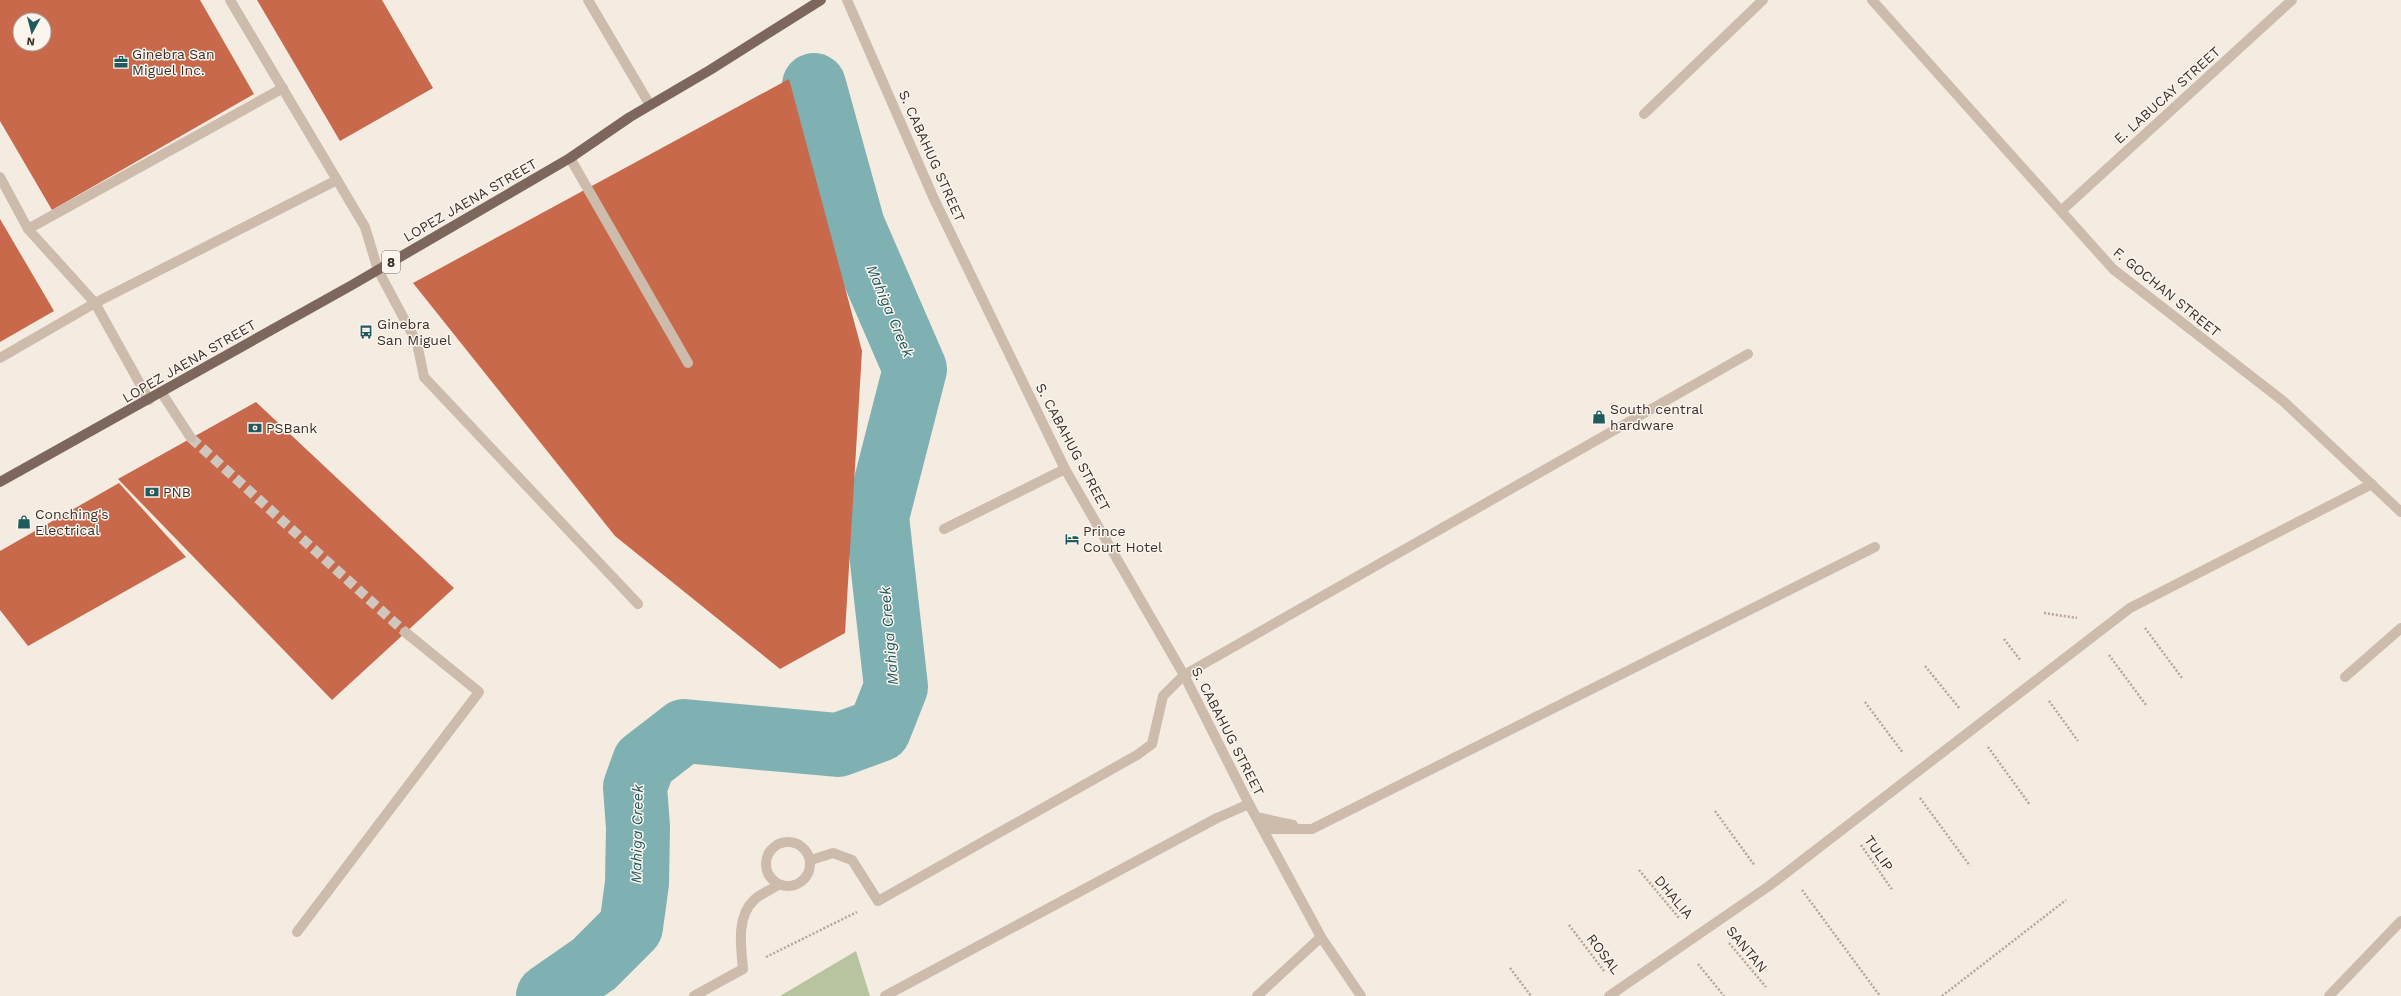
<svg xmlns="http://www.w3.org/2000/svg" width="2401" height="996" font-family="'Work Sans',sans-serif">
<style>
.green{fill:#b8c4a0}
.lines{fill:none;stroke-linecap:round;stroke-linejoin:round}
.river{stroke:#7fb0b2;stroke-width:64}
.building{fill:#c8694b;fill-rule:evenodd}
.minor-tunnel{stroke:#cfc6bd;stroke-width:10;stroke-dasharray:10 5;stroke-linecap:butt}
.path{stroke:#b9a596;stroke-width:2.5;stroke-dasharray:2 2;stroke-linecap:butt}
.minor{stroke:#cdbbac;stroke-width:10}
.major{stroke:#7d675c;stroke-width:10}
.labels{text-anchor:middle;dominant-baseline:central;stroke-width:3;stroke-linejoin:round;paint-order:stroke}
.shield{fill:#fbf5ee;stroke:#756b66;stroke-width:1}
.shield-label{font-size:13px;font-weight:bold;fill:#3b302b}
.poi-label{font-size:14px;fill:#3b302b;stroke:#fbf5ee;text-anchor:start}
.street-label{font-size:14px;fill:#3b302b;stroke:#fbf5ee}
.water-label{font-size:15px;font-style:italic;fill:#1f5a5e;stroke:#fbf5ee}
</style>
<rect width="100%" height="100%" fill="#f4ebe1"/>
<path class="green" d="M856 951 870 996H780Z"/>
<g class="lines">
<path class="river" d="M548 996 594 964 631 927 637 883 638 827 635 787 644 762 684 731 838 745 879 730 896 687 877 517 915 369 853 226 814 85"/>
</g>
<g class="building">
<path d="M0 0H200L254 94 52 210 0 121ZM20 20H44V44H20Z"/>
<path d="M257 0H382L433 88 340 141Z"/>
<path d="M789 79 862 351 845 633 780 669 615 536 413 283Z"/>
<path d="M0 219 54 311 0 342Z"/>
<path d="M256 402 454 588 332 700 118 479Z"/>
<path d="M119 483 186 557 28 646 0 610V551Z"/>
</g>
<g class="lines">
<path class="minor-tunnel" d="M191 438 405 632"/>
<g class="path">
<path d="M2044 613 2077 618"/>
<path d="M2145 628 2182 678"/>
<path d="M2004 639 2021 661"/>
<path d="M2109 655 2146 705"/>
<path d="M1925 666 1960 709"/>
<path d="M2049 701 2078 741"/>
<path d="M1865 702 1903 753"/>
<path d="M1988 747 2030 805"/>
<path d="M1920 798 1970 866"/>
<path d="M1715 811 1755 866"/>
<path d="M1861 845 1893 891"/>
<path d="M1639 870 1679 918"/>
<path d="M1802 890 1880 996"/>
<path d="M1569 925 1604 971"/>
<path d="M1729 943 1766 987"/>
<path d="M766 957 857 912"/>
<path d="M1698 964 1724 996"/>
<path d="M1510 968 1531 996"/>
<path d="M1942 996 2066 900"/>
</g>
<g class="minor">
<path d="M230 0 365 227 378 270 417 343 424 377 638 604"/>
<path d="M588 0 650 105"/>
<path d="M847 0 934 199 1065 469 1184 675 1249 804 1321 937 1361 996"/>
<path d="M1872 0 2113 269 2283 401 2401 512"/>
<path d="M1644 114 1763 0"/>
<path d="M570 158 688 363"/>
<path d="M0 177 28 229 95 303 149 400"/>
<path d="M2061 211 2292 0"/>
<path d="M28 229 283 88"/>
<path d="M0 358 95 303 337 180"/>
<path d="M161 392 191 438"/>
<path d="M944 529 1065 469"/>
<path d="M2345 677 2401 628"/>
<path d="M1256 817 1293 825"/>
<path d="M1263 829H1312L1875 547"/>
<circle cx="788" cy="864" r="22"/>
<path d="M811 860 833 853 852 860 878 901 1137 755 1152 744 1163 696 1184 675 1748 354"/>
<path d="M297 932 479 692 405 632"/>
<path d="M694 996 743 969C741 947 736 917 754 900 760 894 771 890 778 885"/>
<path d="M885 996 1217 818 1249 804"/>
<path d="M1257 996 1321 937"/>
<path d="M1609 996 1769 886 2130 608 2372 484"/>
<path d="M2329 996 2401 921"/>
</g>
<path class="major" d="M0 482 352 285 570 158 630 117 710 70 821 0"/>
</g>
<defs>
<g id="office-bare" transform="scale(1.08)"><path d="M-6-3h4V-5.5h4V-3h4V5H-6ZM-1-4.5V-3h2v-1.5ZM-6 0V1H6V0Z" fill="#1f5a5e" stroke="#fbf5ee" stroke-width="2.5" paint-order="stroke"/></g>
<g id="bus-bare" transform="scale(1.08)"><path d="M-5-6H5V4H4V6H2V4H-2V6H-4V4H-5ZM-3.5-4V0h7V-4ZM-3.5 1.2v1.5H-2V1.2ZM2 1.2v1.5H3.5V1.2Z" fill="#1f5a5e" stroke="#fbf5ee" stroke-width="2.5" paint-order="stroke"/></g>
<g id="shop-bare" transform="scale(1.08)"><path d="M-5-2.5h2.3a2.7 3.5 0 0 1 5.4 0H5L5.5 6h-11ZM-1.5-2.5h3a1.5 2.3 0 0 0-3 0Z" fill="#1f5a5e" stroke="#fbf5ee" stroke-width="2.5" paint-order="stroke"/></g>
<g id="bank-bare" transform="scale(1.08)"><path d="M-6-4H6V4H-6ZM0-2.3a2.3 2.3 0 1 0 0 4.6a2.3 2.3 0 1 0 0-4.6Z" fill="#1f5a5e" stroke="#fbf5ee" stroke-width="2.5" paint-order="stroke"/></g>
<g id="hotel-bare" transform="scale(1.08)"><path d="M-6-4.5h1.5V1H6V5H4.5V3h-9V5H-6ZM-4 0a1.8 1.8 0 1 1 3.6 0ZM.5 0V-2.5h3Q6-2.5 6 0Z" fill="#1f5a5e" stroke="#fbf5ee" stroke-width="2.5" paint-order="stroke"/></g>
</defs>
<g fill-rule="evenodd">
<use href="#office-bare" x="121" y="62"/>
<use href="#bus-bare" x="366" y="332"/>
<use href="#shop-bare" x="1599" y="417"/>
<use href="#bank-bare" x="255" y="428"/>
<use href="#bank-bare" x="152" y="492"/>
<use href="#shop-bare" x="24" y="522"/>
<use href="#hotel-bare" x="1072" y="539"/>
</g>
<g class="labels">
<rect class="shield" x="382" y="251" width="18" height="22" rx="3"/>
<g class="shield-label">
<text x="391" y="262">8</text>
</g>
<g class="poi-label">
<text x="132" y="54">Ginebra San<tspan x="132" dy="16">Miguel Inc.</tspan></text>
<text x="377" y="324">Ginebra<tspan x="377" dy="16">San Miguel</tspan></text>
<text x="1610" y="409">South central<tspan x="1610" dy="16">hardware</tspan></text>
<text x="266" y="428">PSBank</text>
<text x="163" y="492">PNB</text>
<text x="35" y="514">Conching's<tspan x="35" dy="16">Electrical</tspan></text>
<text x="1083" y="531">Prince<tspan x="1083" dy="16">Court Hotel</tspan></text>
</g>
<g class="street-label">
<text transform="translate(2167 95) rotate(-42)">E. LABUCAY STREET</text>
<text transform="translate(932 156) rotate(66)">S. CABAHUG STREET</text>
<text transform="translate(470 200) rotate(-30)">LOPEZ JAENA STREET</text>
<text transform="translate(2167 292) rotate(39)">F. GOCHAN STREET</text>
<text transform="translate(189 361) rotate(-30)">LOPEZ JAENA STREET</text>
<text transform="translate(1073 447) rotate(62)">S. CABAHUG STREET</text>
<text transform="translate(1228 731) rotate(63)">S. CABAHUG STREET</text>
<text transform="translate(1879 853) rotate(56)">TULIP</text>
<text transform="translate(1674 897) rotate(50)">DHALIA</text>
<text transform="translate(1747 949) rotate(50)">SANTAN</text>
<text transform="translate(1604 954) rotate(53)">ROSAL</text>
</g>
<g class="water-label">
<text transform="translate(890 311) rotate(67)">Mahiga Creek</text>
<text transform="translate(889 636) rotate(-95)">Mahiga Creek</text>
<text transform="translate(637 834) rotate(-89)">Mahiga Creek</text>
</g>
</g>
<g transform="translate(32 32) rotate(187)"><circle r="19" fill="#fbf5ee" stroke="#aea6a0"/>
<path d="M0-3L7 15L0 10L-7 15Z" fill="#1f5a5e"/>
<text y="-6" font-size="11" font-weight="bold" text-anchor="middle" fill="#3b302b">N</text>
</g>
</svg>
